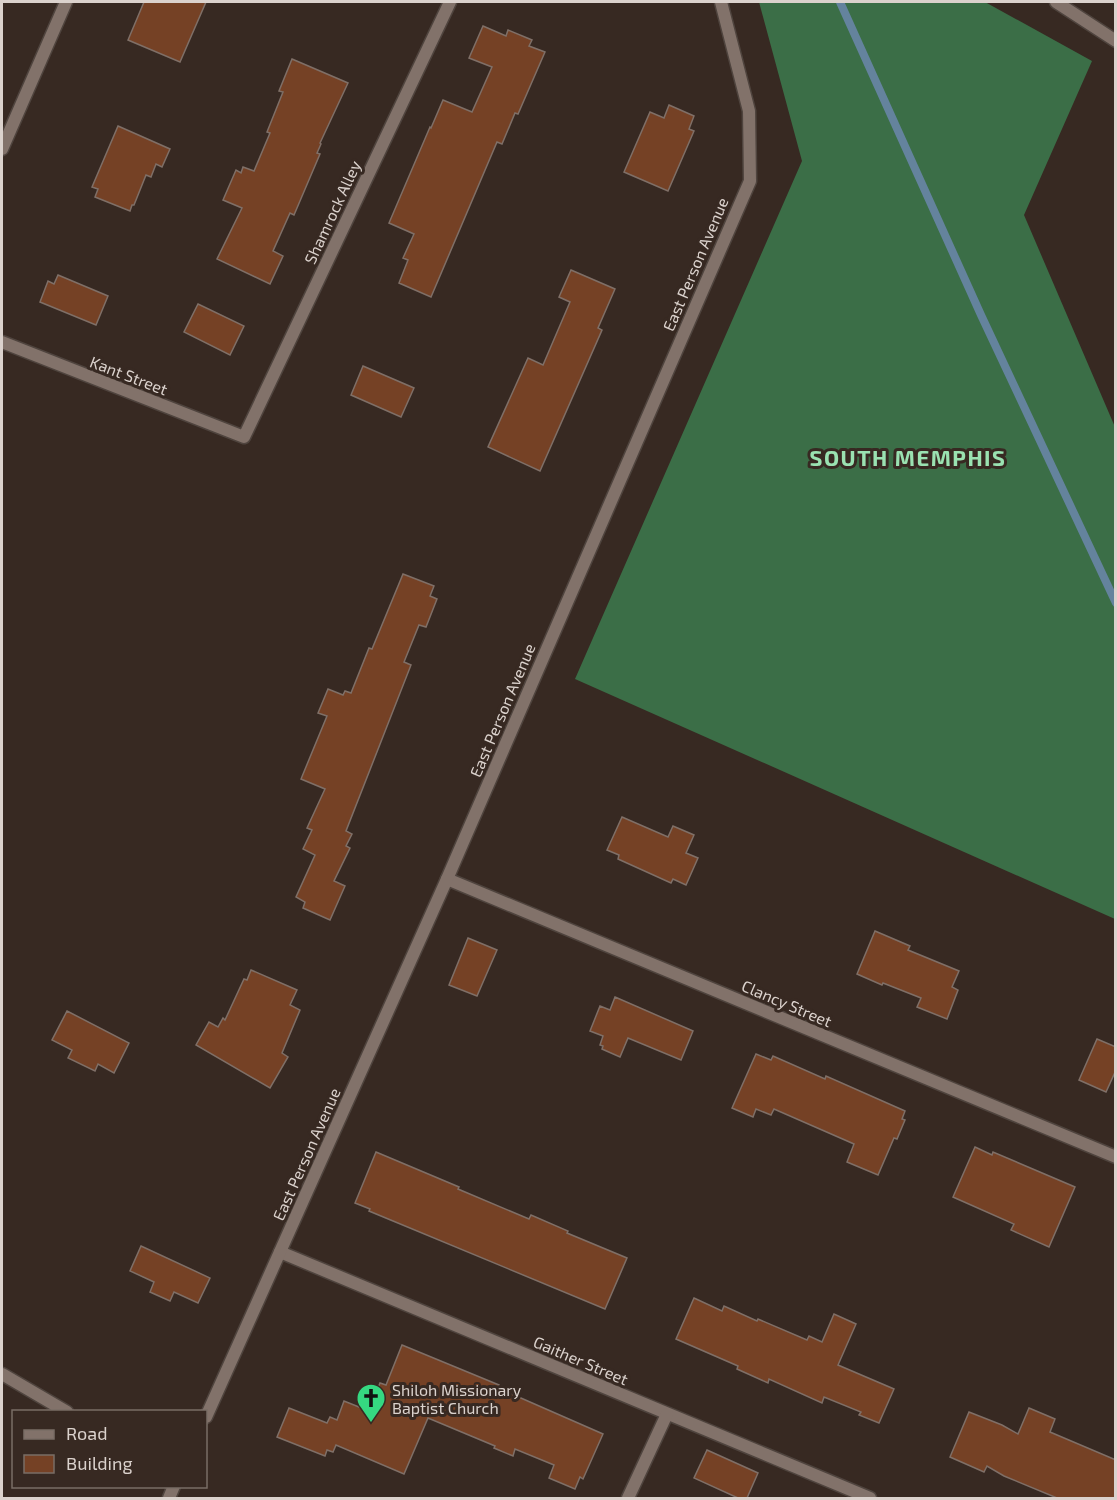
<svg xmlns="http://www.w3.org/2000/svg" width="1117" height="1500" font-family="'Exo 2',sans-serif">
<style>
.forest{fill:#3b6e47}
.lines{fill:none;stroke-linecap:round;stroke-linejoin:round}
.stream{stroke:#64839d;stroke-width:8}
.building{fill:#754125;stroke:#7f6f67;stroke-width:1.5}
.minor-casing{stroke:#4f443e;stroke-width:15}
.tertiary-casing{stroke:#4f443e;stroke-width:15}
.minor{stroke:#82726a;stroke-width:12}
.tertiary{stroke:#82726a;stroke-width:12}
.labels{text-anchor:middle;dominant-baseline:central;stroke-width:6;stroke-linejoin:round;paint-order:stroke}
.street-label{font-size:16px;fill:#dbd2cd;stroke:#372922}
.poi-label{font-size:16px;fill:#dbd2cd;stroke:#372922;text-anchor:start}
.district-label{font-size:22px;font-weight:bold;letter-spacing:1.5px;fill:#9ae2b1;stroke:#372922}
</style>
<rect width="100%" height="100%" fill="#372922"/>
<path class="forest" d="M759 2H985L1092 61 1024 215 1115 427V919L575 679 802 161Z"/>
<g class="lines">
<path class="stream" d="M840 2 981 315 1116 603"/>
</g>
<g class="building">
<path d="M144 2H206L180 62 128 40Z"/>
<path d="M483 26 506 36 508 30 532 40 529 46 545 52 518 114 515 113 502 144 497 142 431 297 399 283 408 260 403 258 414 234 389 223 430 127 431 128 443 100 472 112 492 67 469 58Z"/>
<path d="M292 59 348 83 320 143 321 144 317 153 320 154 294 215 290 213 273 251 283 256 270 284 217 259 242 208 223 200 236 170 241 173 243 167 254 171 270 133 267 132 283 92 279 91Z"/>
<path d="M669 105 694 116 689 129 694 131 668 191 624 172 650 112 664 118Z"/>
<path d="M118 126 170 149 162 167 156 164 151 177 146 175 134 205H132L130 211 95 197 98 189 92 187Z"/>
<path d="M571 270 615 289 598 328 602 330 540 471 488 447 528 358 543 365 570 302 559 297Z"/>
<path d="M58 275 108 296 96 325 40 302 48 281 54 284Z"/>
<path d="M198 304 244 326 230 355 184 332Z"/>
<path d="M363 366 414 388 401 417 351 395Z"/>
<path d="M403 574 434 586 430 596 437 599 426 627 419 625 404 662 411 665 346 831 352 834 346 846 350 848 334 881 345 886 330 920 303 908 305 902 296 897 315 855 303 849 312 830 307 828 325 789 301 779 327 716 318 713 328 689 343 695 345 691 351 693 369 648 372 649Z"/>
<path d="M622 817 668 837 673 826 694 835 686 853 698 858 686 885 673 879 671 883 618 859 619 855 607 850Z"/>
<path d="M875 931 910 946 908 950 959 971 952 987 958 990 947 1019 917 1007 921 998 883 983 882 985 857 974Z"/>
<path d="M468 938 497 950 477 996 449 985Z"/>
<path d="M251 970 297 990 290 1005 300 1010 282 1053 288 1057 270 1088 196 1045 209 1022 218 1027 223 1018 225 1020 244 979 247 980Z"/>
<path d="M615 997 693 1031 681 1060 628 1038 620 1057 602 1049 603 1046 600 1045 603 1036 590 1031 600 1006 610 1010Z"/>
<path d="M67 1011 129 1043 114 1073 98 1064 95 1071 68 1058 72 1050 52 1040Z"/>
<path d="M1097 1039 1116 1047V1070L1106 1092 1079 1080Z"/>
<path d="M756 1054 771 1060 773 1056 825 1079 826 1076 905 1111 902 1119 905 1120 897 1139 894 1138 878 1175 847 1162 854 1144 774 1109 771 1115 756 1109 753 1117 732 1108Z"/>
<path d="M975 1147 992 1155 993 1152 1075 1187 1049 1247 1011 1230 1014 1224 953 1197Z"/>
<path d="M376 1152 459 1187 458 1189 529 1219 531 1215 568 1231 567 1233 627 1258 605 1309 369 1211 370 1209 355 1203Z"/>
<path d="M141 1246 210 1278 198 1303 174 1292 170 1301 150 1292 154 1282 130 1271Z"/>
<path d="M694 1298 722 1311 724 1306 757 1321 758 1319 807 1340 809 1336 822 1342 834 1314 856 1324 838 1365 894 1389 879 1423 859 1415 861 1412 824 1397 822 1403 769 1379 768 1383 737 1369 738 1366 676 1339Z"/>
<path d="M402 1345 499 1385 498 1388 603 1434 583 1479 580 1477 575 1489 549 1478 554 1465 515 1449 513 1456 494 1448 495 1446 428 1418 404 1474 336 1445 333 1452 327 1450 325 1456 277 1437 289 1408 327 1423 330 1417 337 1420 344 1401 369 1411 380 1383 386 1385Z"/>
<path d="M1029 1408 1055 1419 1050 1432 1116 1460V1498H1057L1004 1476 987 1466 984 1472 950 1457 969 1412 1002 1425 1018 1434Z"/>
<path d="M707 1450 758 1473 747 1498H738L694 1478Z"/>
</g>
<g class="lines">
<g class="minor-casing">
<g id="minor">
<path d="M2 149 66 2"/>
<path d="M2 342 244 437 450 2"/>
<path d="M447 879 1116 1157"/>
<path d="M280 1252 870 1498"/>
<path d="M2 1374 67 1412"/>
<path d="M206 1417 447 879 750 181 749 111 721 2"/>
<path d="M169 1498 174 1486"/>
<path d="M628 1498 667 1414"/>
</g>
</g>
<g class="tertiary-casing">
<path id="tertiary" d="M1056 2 1116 41"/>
</g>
<use href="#minor" class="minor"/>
<use href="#tertiary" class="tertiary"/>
</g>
<defs>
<g id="church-pin" transform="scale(1.5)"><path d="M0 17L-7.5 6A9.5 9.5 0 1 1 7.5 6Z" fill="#35d881" stroke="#372922"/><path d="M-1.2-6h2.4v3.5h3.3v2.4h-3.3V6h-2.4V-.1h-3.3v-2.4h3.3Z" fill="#111"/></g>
</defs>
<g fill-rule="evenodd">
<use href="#church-pin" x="371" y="1398"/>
</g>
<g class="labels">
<g class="street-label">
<text transform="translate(332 212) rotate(-65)">Shamrock Alley</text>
<text transform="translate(695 264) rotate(-67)">East Person Avenue</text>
<text transform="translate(129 375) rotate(21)">Kant Street</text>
<text transform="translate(502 710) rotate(-67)">East Person Avenue</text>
<text transform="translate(787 1003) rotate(23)">Clancy Street</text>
<text transform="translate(306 1154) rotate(-66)">East Person Avenue</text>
<text transform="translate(581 1360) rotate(23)">Gaither Street</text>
</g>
<g class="poi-label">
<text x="392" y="1389">Shiloh Missionary<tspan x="392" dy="18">Baptist Church</tspan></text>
</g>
<g class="district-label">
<text x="908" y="457">SOUTH MEMPHIS</text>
</g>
</g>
<rect width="1117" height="1500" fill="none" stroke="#dbd2cd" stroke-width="6"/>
<rect x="12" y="1410" width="195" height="78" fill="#372922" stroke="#796d66" stroke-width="1.5"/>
<rect x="24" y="1430" width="30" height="9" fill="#82726a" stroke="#796d66" stroke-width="1.5"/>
<text x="66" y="1440" font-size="18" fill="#dbd2cd">Road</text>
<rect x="24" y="1455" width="30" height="18" fill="#754125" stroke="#796d66" stroke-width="1.5"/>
<text x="66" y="1470" font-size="18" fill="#dbd2cd">Building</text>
</svg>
